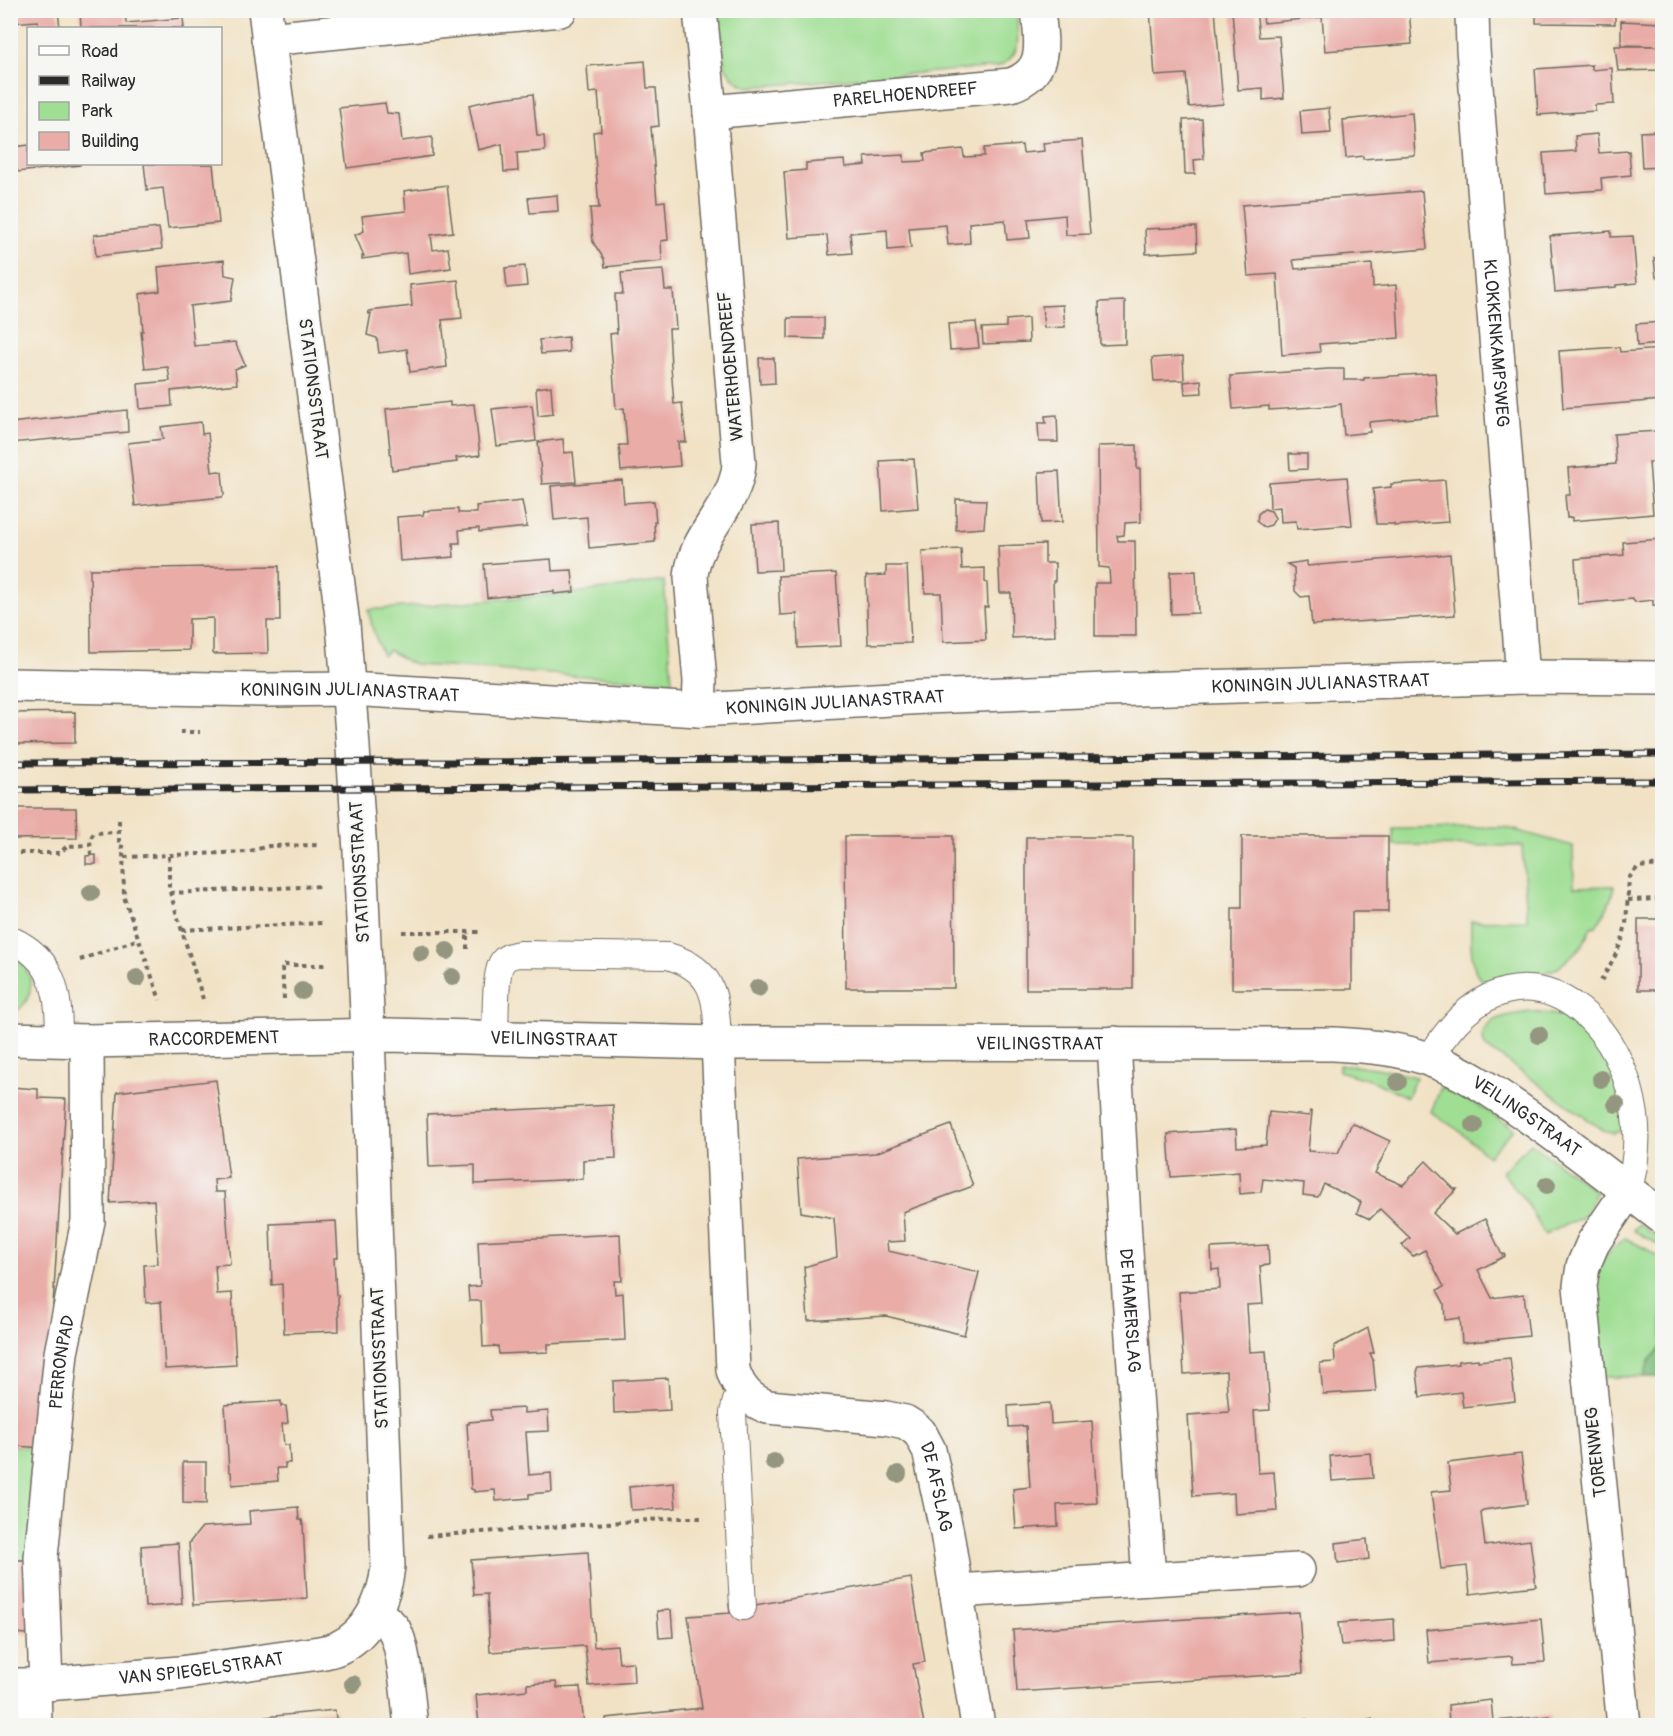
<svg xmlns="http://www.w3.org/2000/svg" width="1673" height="1736" font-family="Pangolin,sans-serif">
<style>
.green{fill:#9fde93;stroke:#65845f;stroke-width:1.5}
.forest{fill:#7fbd7d;stroke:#557454;stroke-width:1.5}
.building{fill:#e9aca7}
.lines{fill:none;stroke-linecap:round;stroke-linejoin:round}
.service-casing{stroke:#706b61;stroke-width:28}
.minor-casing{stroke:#706b61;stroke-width:36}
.tertiary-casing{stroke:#706b61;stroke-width:36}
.path{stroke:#706b61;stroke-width:4;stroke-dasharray:4.5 4.5;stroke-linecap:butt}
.service{stroke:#fff;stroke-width:26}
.minor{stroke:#fff;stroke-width:33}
.tertiary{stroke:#fff;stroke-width:33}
.rail-casing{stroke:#2b2b2b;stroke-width:7}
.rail{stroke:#f6f6f2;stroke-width:4.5;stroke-dasharray:14;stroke-linecap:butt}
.tree{fill:#94967f}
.labels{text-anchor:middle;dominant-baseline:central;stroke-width:4.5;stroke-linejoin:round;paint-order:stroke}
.street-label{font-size:18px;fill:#2b2b2b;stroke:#f6f6f2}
</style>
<rect width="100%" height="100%" fill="#f6f6f2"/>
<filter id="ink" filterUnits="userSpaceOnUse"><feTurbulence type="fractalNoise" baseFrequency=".0167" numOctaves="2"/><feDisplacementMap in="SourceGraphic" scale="12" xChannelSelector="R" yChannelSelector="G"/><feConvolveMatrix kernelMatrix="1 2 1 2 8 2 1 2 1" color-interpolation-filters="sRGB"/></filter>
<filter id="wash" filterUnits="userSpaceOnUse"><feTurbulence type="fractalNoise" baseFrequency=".008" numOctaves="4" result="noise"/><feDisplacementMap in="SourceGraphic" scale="24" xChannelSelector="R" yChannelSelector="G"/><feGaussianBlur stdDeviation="1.35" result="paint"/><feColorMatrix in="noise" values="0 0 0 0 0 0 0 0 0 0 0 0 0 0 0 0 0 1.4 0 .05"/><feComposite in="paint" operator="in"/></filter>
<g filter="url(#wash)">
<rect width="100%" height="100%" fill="#f1e2c5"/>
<g class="green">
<path d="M719 11H1016C1018 34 1024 56 997 67L748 87C736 82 730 76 724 64Z"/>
<path d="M664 581 672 682 418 665 406 661 389 650 383 656 374 633 368 610 575 593Z"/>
<path d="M1504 827 1573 846 1574 887 1614 886C1611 902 1605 915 1595 927L1592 926 1582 946 1558 968 1544 973 1506 978V982C1500 982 1493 984 1487 983 1468 977 1471 936 1471 921L1527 920 1522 846 1393 845V828Z"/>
<path d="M11 957C38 969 36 1002 11 1015Z"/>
<path d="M1531 1012 1557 1015 1574 1019 1610 1043 1624 1130 1614 1133 1603 1130 1485 1046C1474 1018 1512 1014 1531 1012Z"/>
<path d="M1339 1065 1377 1068 1416 1077 1407 1097 1373 1081 1339 1071Z"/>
<path d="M1441 1087 1478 1105 1514 1129 1488 1156 1458 1130 1431 1112Z"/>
<path d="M1531 1143 1596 1192 1586 1215 1545 1235 1526 1202 1502 1172Z"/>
<path d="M1639 1224 1662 1241V1247L1633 1230Z"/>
<path d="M1625 1238 1648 1250 1662 1260V1347L1649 1361 1644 1377H1602L1595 1279 1604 1256Z"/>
<path d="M15 1446 44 1448 30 1560H11L10 1448Z"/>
</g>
<path class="forest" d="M1662 1347V1377H1644L1649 1361Z"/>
<g id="blocks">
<g class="building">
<path d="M10 10H58L60 28H38V21L10 23Z"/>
<path d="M80 10H125L126 23 183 18 184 28H81Z"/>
<path d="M346 10H374V12L346 15Z"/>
<path d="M1150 10H1215L1223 104 1189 107 1186 74 1155 76Z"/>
<path d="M1232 10H1256L1259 37 1279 36 1284 98 1263 100V88L1238 90Z"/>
<path d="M1262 10H1409L1412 44 1325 51 1322 17 1264 23Z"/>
<path d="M1536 10H1615V24L1536 23Z"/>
<path d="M1621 21 1662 23V70L1618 71 1615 46H1658L1621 45Z"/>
<path d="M645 61 647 88H656L659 126 651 127 657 202 665 201 668 240 661 241 662 261 605 267 604 259 593 242 590 208H599L593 132 601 131 598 92 589 93 587 66Z"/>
<path d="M1592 65V70L1612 68 1614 104 1595 105V111L1538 115 1535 69Z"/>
<path d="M533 94 537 136H544L545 151 517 153 518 171 504 172 502 144 478 150 469 105 495 99Z"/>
<path d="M385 103 387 113 399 114 402 141 432 137V156L347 168 339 108Z"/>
<path d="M1329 108 1331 133 1302 135 1300 111Z"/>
<path d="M1412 113 1415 155 1363 159V156L1346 158 1343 120Z"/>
<path d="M1202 119 1204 159 1194 160 1195 174H1185L1183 120Z"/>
<path d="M1662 131V167L1642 168 1640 132Z"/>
<path d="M1597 134 1599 153 1629 151 1631 175 1601 178 1602 190 1546 194 1543 153 1576 151 1575 136Z"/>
<path d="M1082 140 1090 234 1066 235 1065 215 1028 219 1030 238 1007 240 1005 220 969 223 970 243 948 245 946 225 909 228 911 248 888 250 887 230 850 233 852 253 829 255 827 235 789 238 784 172 806 170V163L844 160 845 167 866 165 865 157 904 155V162L925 161 924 153 963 149 964 157 984 156V148L1022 145 1023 153 1044 151 1043 143Z"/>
<path d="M28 145V164H80V165L17 172 14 147Z"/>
<path d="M144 164H213L219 223 168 228 163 188 147 190Z"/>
<path d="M447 185 453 232 431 235 433 250 448 248 451 268 408 274 406 253 362 259V256H364L355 235 364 231 362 216 406 211 404 191Z"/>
<path d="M1422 191 1427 249 1293 260 1295 269 1372 264 1373 287 1396 285 1399 338 1319 344 1320 352 1282 355 1277 274 1248 276 1242 205Z"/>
<path d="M557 195 558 211 530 213 528 198Z"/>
<path d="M1196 227 1197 251 1146 254 1145 229Z"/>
<path d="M159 228 162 249 96 256 94 235Z"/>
<path d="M1611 231V237L1633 236 1637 283 1616 285V287L1555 292 1550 236Z"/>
<path d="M1662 257V276L1656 277 1654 258Z"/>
<path d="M224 260 225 275 235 277 231 301 190 306 194 346 235 342 245 365 235 369 237 384 171 391 172 406 140 409 138 384 170 381 168 367 145 369 141 331H143L140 294 160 291 158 267Z"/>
<path d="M525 266 527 286 507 288 505 268Z"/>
<path d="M663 270 665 290H673L676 329H669L671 366 674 404 682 403 686 442H678L680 466 621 471 619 445H627L624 408 616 409 610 334 617 333 615 294H623L621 273Z"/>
<path d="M458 280 462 318 442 320 447 367 410 372 407 349 379 353 377 338 367 335 371 313 368 314 369 311 412 306 410 285Z"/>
<path d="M1125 301V344L1100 345 1099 302Z"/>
<path d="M1063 305 1065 327 1044 328 1042 306Z"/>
<path d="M788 318H824V339L788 338Z"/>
<path d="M1028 318 1029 342 983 344 982 328 1006 327V320Z"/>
<path d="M976 322 979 348 950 350 948 324Z"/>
<path d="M1662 322V344L1637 346 1636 324Z"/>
<path d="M568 337 569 352 541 354 539 340Z"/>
<path d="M1619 347 1620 352 1662 349V400L1563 408 1559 351Z"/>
<path d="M1183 356 1184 380 1154 381 1152 358Z"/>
<path d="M759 358H774L775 383 760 384Z"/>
<path d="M1328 369H1344V380H1364V378L1435 373 1438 416 1369 422 1370 432 1344 435 1341 404 1330 406 1269 410V406L1233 409 1230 376Z"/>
<path d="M1201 380 1202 393 1185 394 1184 382Z"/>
<path d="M551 386 553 414 538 416 536 388Z"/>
<path d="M450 402V406L474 404 480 455 456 458 457 462 392 470 386 409Z"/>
<path d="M532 405 536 441 497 446 492 409Z"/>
<path d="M127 410 128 432 10 443V423Z"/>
<path d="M1057 415 1058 442H1039L1038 423H1046L1045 416Z"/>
<path d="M201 422 202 434 208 433 212 472 219 471 222 472 224 495 222 497 135 506 128 443 163 439 161 427Z"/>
<path d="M1657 431 1659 462H1649L1653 514 1572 521V517L1567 518 1565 495H1570L1568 468 1616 464 1614 434Z"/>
<path d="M563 439 564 453 573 452 576 482 542 484 538 442Z"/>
<path d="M1137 445V469L1140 468 1141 522 1125 523 1124 535 1117 536 1118 541H1135L1136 636H1095V583H1110L1109 568 1099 567 1098 446Z"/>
<path d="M1289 454H1307V469L1290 470Z"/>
<path d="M914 459 918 508 883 511 880 461Z"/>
<path d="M1059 471 1062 522 1041 523 1039 472Z"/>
<path d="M1347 477 1352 525 1297 529 1296 521 1281 522 1280 507 1270 508 1269 483Z"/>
<path d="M622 480 624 503 654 501 656 522H654L655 542 589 548 587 517 554 520 551 486Z"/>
<path d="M1445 480 1448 522 1394 526V524H1376L1373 489 1391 487V484Z"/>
<path d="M956 499 986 500 984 528 956 530Z"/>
<path d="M522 501 527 527 479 532V528L459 530 460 543H453L454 557 400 561 397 517 423 515 424 511 458 509V513H477L476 506Z"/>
<path d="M1264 509 1271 511 1275 518 1271 525 1264 527 1257 522 1258 514Z"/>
<path d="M779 523 781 570 755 571 752 524Z"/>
<path d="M1662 539V608L1653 605V600L1635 602 1632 599 1578 604 1575 559 1624 555 1623 542Z"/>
<path d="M1045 544V563H1055V581H1053L1055 636 1012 638 1011 593H1000L998 546Z"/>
<path d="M961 549 962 569 985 568V582L987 583 988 607H984L986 640 943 642 941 593H925L922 551Z"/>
<path d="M1450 554 1455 615 1312 625 1309 596 1301 597 1295 591 1294 568 1287 564 1307 561V566Z"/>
<path d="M551 559 552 571 572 570 574 592 554 594V591L487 598 484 564Z"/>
<path d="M279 566 280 621H267L268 653 213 654V618L189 619V650L91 652 90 569Z"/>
<path d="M886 566H907L911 643 868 644 866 576 886 575Z"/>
<path d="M1196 571 1198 613 1171 614 1170 572Z"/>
<path d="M836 573 841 646 798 648 797 614 780 615 778 576Z"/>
<path d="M75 712V743L10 744V713Z"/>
<path d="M10 808H76L77 838 10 839Z"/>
<path d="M845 836H953L954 988H846Z"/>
<path d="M1242 836H1388V912H1352V989H1232V908H1242Z"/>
<rect x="1026" y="837" width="107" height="152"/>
<path d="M96 855V864H86V856Z"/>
<rect x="1638" y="919" width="24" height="71"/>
<path d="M216 1080 229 1178 214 1180 215 1192H225L230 1264 215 1265 217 1294 232 1293 236 1365 165 1369 161 1302 146 1303 144 1265 158 1264 154 1200 110 1203 117 1092Z"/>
<path d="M10 1087 38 1089V1098L66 1099 44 1448 15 1446V1448H10Z"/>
<path d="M613 1105 616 1158 583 1160V1179L475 1184V1165L429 1167 427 1114Z"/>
<path d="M1310 1111 1312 1112 1308 1151 1338 1153 1352 1123 1390 1141 1375 1173 1403 1185 1426 1161 1454 1189H1457L1433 1213 1455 1234 1485 1219 1502 1255 1504 1254 1505 1256 1478 1270 1492 1298 1524 1294 1529 1336 1462 1343 1460 1318 1445 1320 1444 1303 1437 1290 1444 1287 1425 1250 1413 1256 1402 1245 1410 1238 1380 1209 1370 1219 1357 1213 1361 1202 1324 1184 1318 1197 1303 1195 1304 1183 1263 1179 1261 1192 1240 1194 1239 1172 1171 1177 1168 1134 1236 1129 1237 1147 1266 1145 1269 1112 1309 1116Z"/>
<path d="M951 1125 973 1186 903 1212 905 1241 887 1242 888 1251 979 1272 964 1335 886 1316 808 1321 804 1267 837 1257 834 1218 801 1212 797 1159 875 1153Z"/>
<path d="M336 1221 338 1257 334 1258 336 1295H338L339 1331 284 1333 282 1284 272 1285 270 1224Z"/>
<path d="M620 1234 622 1281H614L615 1294 623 1293 625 1340 548 1344V1352L499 1354 498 1346 483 1347 481 1301H469L468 1287 480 1286 478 1241Z"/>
<path d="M1268 1245 1269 1265 1260 1266 1263 1304 1247 1305 1250 1352 1266 1351 1270 1410 1254 1411 1258 1473 1274 1472 1277 1511 1235 1514 1234 1493 1193 1496 1188 1415 1229 1412 1227 1391 1226 1371 1184 1374 1179 1292 1220 1289 1219 1269 1212 1270 1211 1248Z"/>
<path d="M1368 1328 1374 1353H1370L1373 1360 1376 1391 1323 1394 1320 1363 1335 1362 1334 1346Z"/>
<path d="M1510 1358 1515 1401 1463 1407 1461 1392 1420 1397 1417 1372 1419 1368 1458 1364V1361L1478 1359V1361Z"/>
<path d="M668 1378 670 1410 614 1413 613 1381Z"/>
<path d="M281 1401V1406H286L288 1423 282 1424 284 1445H289L290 1463H285V1468H277L278 1481 232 1485 231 1472 229 1471 225 1405Z"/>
<path d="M1050 1403 1051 1424 1092 1421 1097 1503 1057 1505 1058 1526 1016 1529 1013 1489 1030 1487 1026 1426 1009 1427 1008 1406Z"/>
<path d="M1662 1404V1441L1661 1442 1657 1405Z"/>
<path d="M524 1408V1413L548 1411 549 1431 526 1432 529 1475 551 1473 552 1492 529 1494V1498L496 1501 495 1490 474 1492V1490L471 1489 467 1424H469V1422L491 1420 490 1410Z"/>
<path d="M1371 1453 1373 1478 1332 1481 1330 1456Z"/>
<path d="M1521 1454 1527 1504 1483 1510 1481 1513 1485 1546 1530 1540 1536 1586 1470 1594 1467 1566 1441 1569 1431 1492 1451 1490 1448 1463Z"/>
<path d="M183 1462H206V1504L183 1503Z"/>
<path d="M674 1483 676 1508 631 1510 629 1487Z"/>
<path d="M298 1507 299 1520H302L303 1525 307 1598 193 1605 189 1543 202 1527 250 1524 249 1511Z"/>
<path d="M1367 1539 1369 1559 1338 1563 1336 1543Z"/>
<path d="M178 1543 182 1604 145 1607 141 1546Z"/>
<path d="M588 1552 594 1647 617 1645 619 1663 633 1662 634 1682 589 1686 585 1646 490 1652 487 1594 474 1595 471 1560Z"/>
<path d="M10 1560H30V1634L10 1633Z"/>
<path d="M911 1578 925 1662 913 1664 924 1725H596V1724L606 1723V1718L702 1708 688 1616 730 1613 729 1604H731L743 1607Z"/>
<path d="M671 1610 673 1637 659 1638 657 1611Z"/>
<path d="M1299 1612 1303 1673 1017 1692 1013 1630Z"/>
<path d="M1394 1619 1395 1641 1341 1645 1338 1623Z"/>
<path d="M1541 1619 1545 1662 1513 1664 1512 1656 1429 1663 1426 1630Z"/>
<path d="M556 1682 557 1688 580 1687 584 1725H479L476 1695 527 1690V1684Z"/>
<path d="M1491 1700 1493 1721 1550 1716 1551 1725H1449L1448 1705Z"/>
<path d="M335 1710 337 1725H206L205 1723Z"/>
<path d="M1307 1719V1725H1269V1720Z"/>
<path d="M1372 1719 1373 1725H1354L1353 1721Z"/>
<path d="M1255 1720V1725H1212V1722Z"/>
<path d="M112 1721V1725H77V1724Z"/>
<path d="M1198 1723V1725H1169V1724Z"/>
</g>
</g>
</g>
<g filter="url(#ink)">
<use href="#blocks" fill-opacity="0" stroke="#706b61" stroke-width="1.5"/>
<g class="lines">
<g class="service-casing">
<g id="service">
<path d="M10 939C57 960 59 996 59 1041"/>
<path d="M495 1037C496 1022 494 972 503 961 507 956 513 955 520 954L668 956C717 970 716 1000 718 1043"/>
<path d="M1429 1060C1523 895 1673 1049 1628 1191"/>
<path d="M743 1607 733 1413 736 1401 744 1392"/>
</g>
</g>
<g class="minor-casing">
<g id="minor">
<path id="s1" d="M1472 10 1473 49 1523 677"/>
<path d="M268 39 560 10"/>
<path id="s2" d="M710 112 1011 85C1049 72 1041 42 1038 10"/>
<path id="s3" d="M10 685 265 690 349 689 699 710 926 697 1107 690 1523 677 1662 678"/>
<path d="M699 710 700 681 691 577C694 534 737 506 739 463L710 112 700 10"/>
<path id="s4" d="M718 1043 733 1370C739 1389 749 1400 768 1407L886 1418 905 1422 913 1427 920 1433 929 1450 947 1533 978 1726"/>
<path id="s5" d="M1114 1043 1125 1237 1149 1579"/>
<path d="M956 1591 1298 1570"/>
<path d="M374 1613C381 1617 388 1622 393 1628 405 1645 408 1703 411 1726"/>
<path id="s6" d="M46 1683 41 1557 61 1353 88 1221 87 1041"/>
<path id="s7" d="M10 1685H34L180 1673 319 1653C325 1652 332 1651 338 1648 369 1634 385 1598 388 1566L368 1036 360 851 352 733 343 624 265 10"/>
<path d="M34 1685 35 1726"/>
<path d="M1624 1726 1580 1286 1583 1266 1593 1243 1628 1191"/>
</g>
</g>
<g class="tertiary-casing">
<g id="tertiary">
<path id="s8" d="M10 1039 87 1041 388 1035 718 1043 1334 1044C1366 1046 1398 1048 1428 1059 1468 1073 1501 1097 1535 1121 1578 1151 1620 1185 1662 1217"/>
</g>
</g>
<g class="path">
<path d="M180 732H200"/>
<path d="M119 820V846L123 847 124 897 160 1000"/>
<path d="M10 853H60L67 846 90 845"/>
<path d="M91 855 90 839 94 833 119 832"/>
<path d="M169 856V889L203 999"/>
<path d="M124 857 247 852 269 846 319 845"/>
<path d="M170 893 322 886"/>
<path d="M1628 900 1662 899"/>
<path d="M182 930 323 923"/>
<path d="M402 932H479"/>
<path d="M467 949V932"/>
<path d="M80 960 139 939"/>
<path d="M1601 981 1615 956 1622 940 1626 924 1629 878 1638 867 1662 865"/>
<path d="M284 999 282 965H325"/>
<path d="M427 1536 677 1518H704"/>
</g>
<use href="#service" class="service"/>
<use href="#minor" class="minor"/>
<use href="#tertiary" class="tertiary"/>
<g class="rail-casing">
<g id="rail">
<path d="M10 763 451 762 1662 754"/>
<path d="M10 790 1662 781"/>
</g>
</g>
<use href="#rail" class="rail"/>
</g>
<g class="tree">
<circle cx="91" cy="893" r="9"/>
<circle cx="447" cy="951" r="9"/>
<circle cx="421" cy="953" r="9"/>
<circle cx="452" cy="977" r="9"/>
<circle cx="137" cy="978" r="9"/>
<circle cx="758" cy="988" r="9"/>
<circle cx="302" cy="991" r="9"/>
<circle cx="1539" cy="1035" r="9"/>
<circle cx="1601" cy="1079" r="9"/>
<circle cx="1398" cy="1082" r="9"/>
<circle cx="1616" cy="1104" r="9"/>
<circle cx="1474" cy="1125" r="9"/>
<circle cx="1547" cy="1185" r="9"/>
<circle cx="774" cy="1462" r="9"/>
<circle cx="898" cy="1474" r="9"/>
<circle cx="353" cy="1684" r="9"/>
</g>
</g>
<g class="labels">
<g class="street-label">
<text stroke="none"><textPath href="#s2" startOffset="196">PARELHOENDREEF</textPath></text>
<text stroke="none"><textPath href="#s1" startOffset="334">KLOKKENKAMPSWEG</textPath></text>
<text transform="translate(731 366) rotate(-95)">WATERHOENDREEF</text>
<text transform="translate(313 389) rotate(83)">STATIONSSTRAAT</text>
<text stroke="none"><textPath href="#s3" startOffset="1312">KONINGIN JULIANASTRAAT</textPath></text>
<text stroke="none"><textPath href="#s3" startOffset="340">KONINGIN JULIANASTRAAT</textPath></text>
<text stroke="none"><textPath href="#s3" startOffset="826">KONINGIN JULIANASTRAAT</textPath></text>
<text transform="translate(360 872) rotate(-93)">STATIONSSTRAAT</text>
<text stroke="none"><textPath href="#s8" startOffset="204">RACCORDEMENT</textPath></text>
<text stroke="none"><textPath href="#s8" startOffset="544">VEILINGSTRAAT</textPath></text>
<text stroke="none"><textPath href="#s8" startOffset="1030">VEILINGSTRAAT</textPath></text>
<text stroke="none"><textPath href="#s8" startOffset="1534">VEILINGSTRAAT</textPath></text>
<text stroke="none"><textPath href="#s5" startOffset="268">DE HAMERSLAG</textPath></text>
<text transform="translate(380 1358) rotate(-92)">STATIONSSTRAAT</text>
<text stroke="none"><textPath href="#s6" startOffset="322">PERRONPAD</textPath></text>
<text transform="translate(1596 1452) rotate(-96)">TORENWEG</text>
<text stroke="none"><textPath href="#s4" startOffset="594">DE AFSLAG</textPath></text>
<text stroke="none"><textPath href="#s7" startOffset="192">VAN SPIEGELSTRAAT</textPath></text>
</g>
</g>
<rect width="1673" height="1736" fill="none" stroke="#f6f6f2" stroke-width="36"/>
<rect x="27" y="27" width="195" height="138" fill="#f6f6f2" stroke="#a5a5a2" stroke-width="1.5"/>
<rect x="39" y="46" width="30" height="9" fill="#ffffff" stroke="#a5a5a2" stroke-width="1.5"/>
<text x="81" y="57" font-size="18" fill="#2b2b2b">Road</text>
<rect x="39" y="76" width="30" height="9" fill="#2b2b2b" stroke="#a5a5a2" stroke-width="1.5"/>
<text x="81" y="87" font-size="18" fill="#2b2b2b">Railway</text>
<rect x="39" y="102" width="30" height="18" fill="#9fde93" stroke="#a5a5a2" stroke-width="1.5"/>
<text x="81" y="117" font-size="18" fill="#2b2b2b">Park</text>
<rect x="39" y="132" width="30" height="18" fill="#e9aca7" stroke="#a5a5a2" stroke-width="1.5"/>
<text x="81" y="147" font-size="18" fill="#2b2b2b">Building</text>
</svg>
